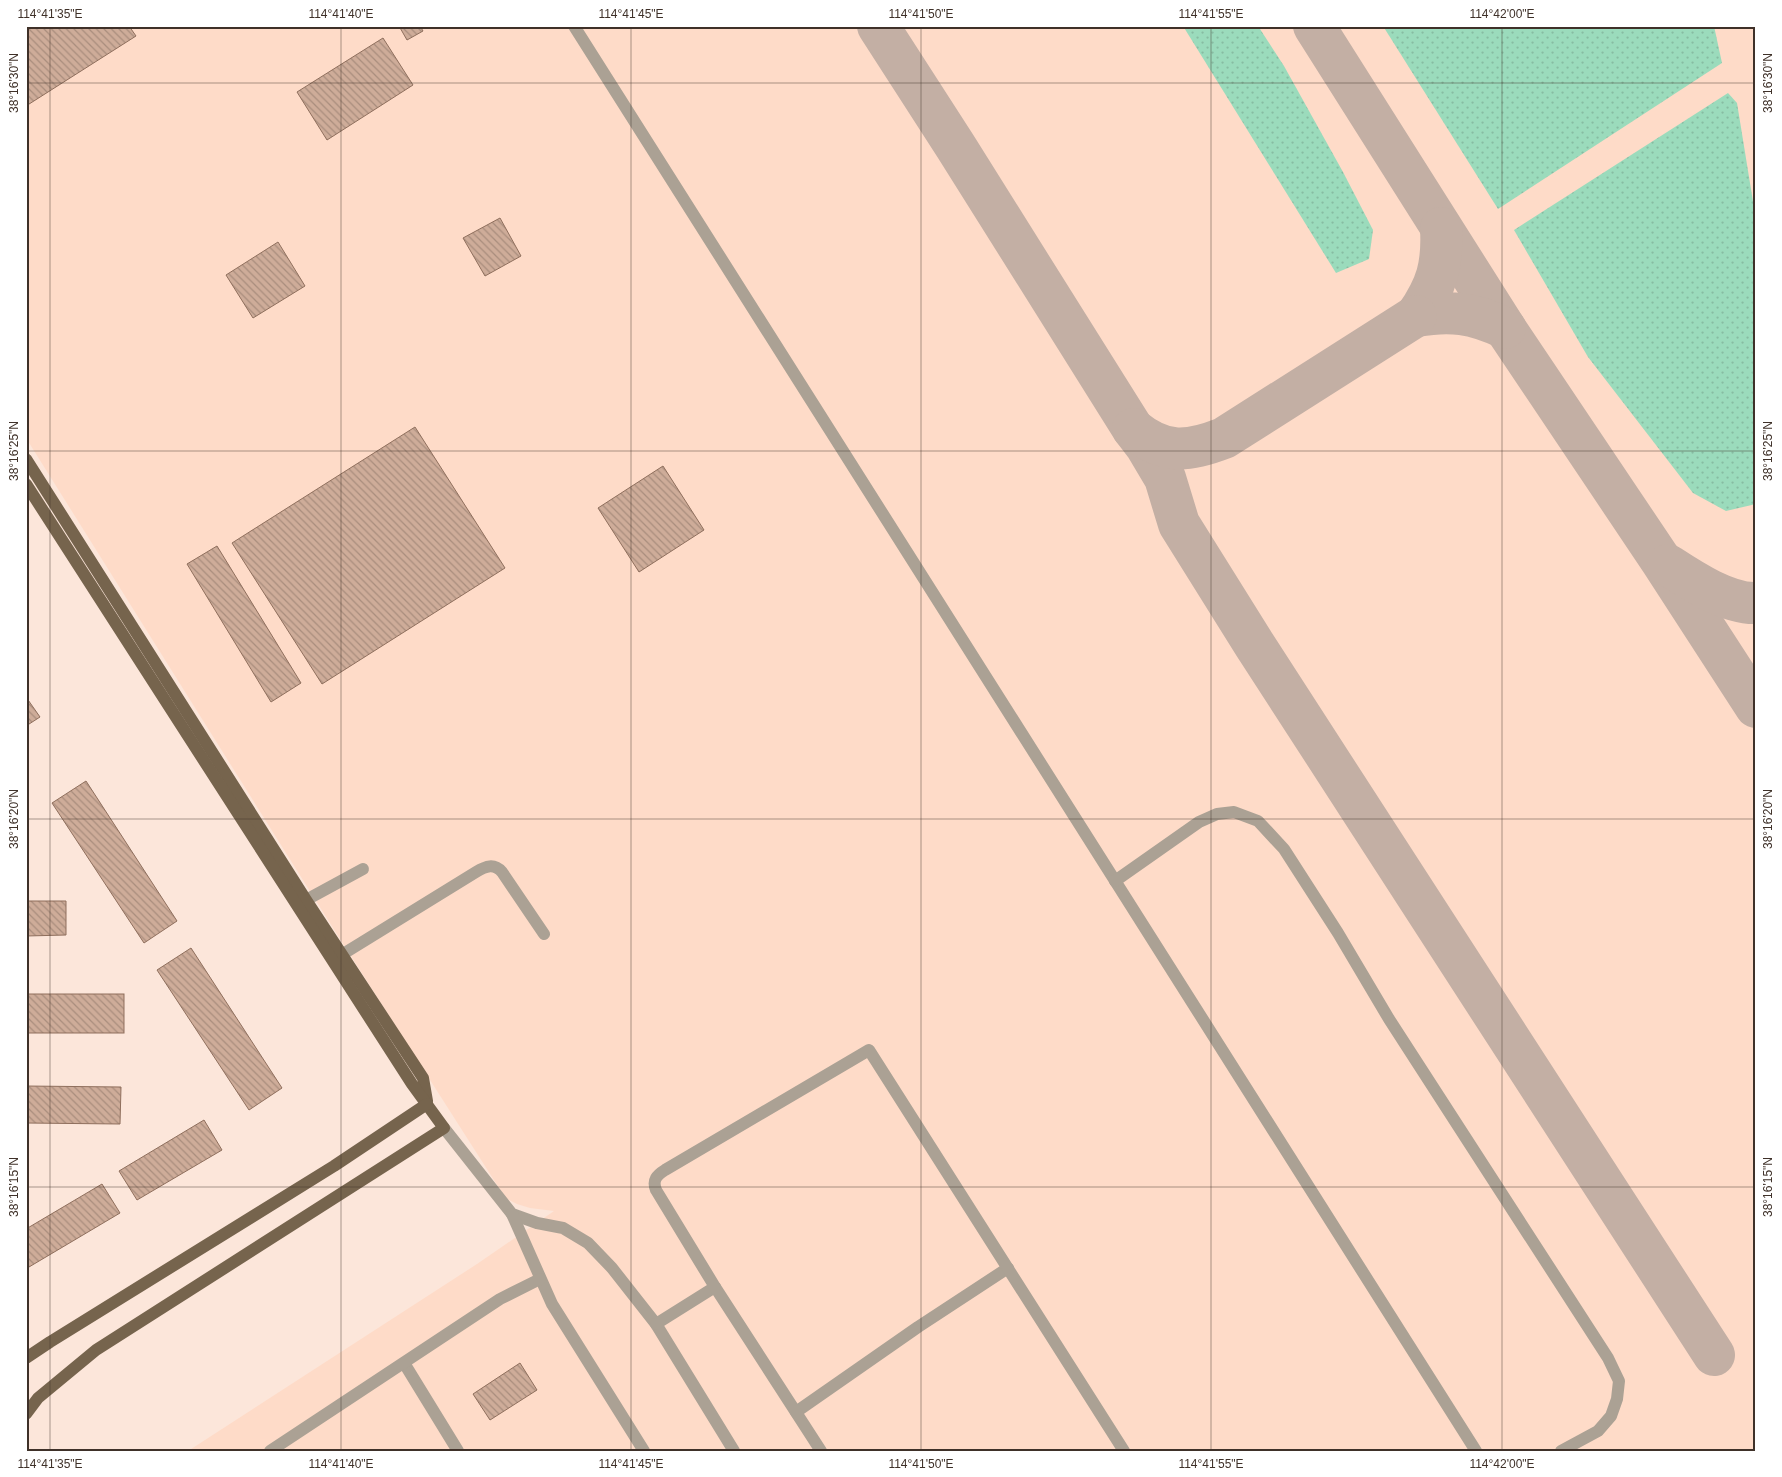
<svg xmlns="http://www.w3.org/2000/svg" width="1782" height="1477" font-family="Arial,sans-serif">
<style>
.built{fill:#fedbc8}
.grass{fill:url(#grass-dots)}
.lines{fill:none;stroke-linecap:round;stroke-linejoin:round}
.taxiway{stroke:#c3afa4;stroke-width:42}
.building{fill:url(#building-back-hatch);stroke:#8f6f5d}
.minor{stroke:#aba194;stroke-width:12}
.major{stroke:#76644d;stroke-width:12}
.ticks{fill:none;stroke:#3f3129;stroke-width:1;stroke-opacity:0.45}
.neatline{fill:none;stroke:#3f3129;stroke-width:2}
.ticks-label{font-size:12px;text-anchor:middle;fill:#3f3129}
</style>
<defs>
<pattern id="grass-dots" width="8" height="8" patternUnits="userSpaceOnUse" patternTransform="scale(1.25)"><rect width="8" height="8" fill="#9bdbbc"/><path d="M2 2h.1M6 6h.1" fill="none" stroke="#87bca2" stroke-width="1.8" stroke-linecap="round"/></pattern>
<pattern id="building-back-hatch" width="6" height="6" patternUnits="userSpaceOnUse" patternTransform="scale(1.25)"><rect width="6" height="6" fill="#ceac99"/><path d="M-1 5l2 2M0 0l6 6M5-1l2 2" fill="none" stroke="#a98d7d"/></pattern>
</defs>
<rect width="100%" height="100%" fill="#fce6da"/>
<path class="built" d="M26 26H1756V1451H188L477 1264 554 1211 530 1208 517 1204 507 1199 499 1188 333 928 26 438Z"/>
<g class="grass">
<path d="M1183 26H1258L1284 66 1343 172 1373 230 1369 259 1336 273Z"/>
<path d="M1383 26H1714L1722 63 1498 209Z"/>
<path d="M1728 93 1737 103 1756 220V504L1726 511 1693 493 1588 357 1514 230Z"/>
</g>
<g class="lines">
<g class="taxiway">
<path d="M878 26 956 147 1133 429 1146 446 1165 478 1179 524 1254 644 1714 1355"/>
<path d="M1314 26 1505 328 1662 562 1756 707"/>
<path d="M1441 228C1443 265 1437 286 1416 316 1451 310 1473 313 1505 328"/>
<path d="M1133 429C1165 455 1188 452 1224 438L1416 316"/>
<path d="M1668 565C1691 580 1727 604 1756 603"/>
</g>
</g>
<g class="building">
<path d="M26 26H129L136 36 26 106Z"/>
<path d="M399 26H420L423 31 407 40Z"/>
<path d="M383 38 413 85 327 140 297 92Z"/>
<path d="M500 218 521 256 485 276 463 238Z"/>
<path d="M278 242 305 286 253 318 226 275Z"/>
<path d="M415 427 505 568 322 684 232 543Z"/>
<path d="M663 466 704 530 639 572 598 508Z"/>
<path d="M217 546 301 683 271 702 187 564Z"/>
<path d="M26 697 40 717 26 726Z"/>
<path d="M86 781 177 921 144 943 52 803Z"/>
<path d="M26 901H66V935L26 936Z"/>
<path d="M191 948 282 1088 249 1110 157 970Z"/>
<rect x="26" y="994" width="98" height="39"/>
<path d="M26 1086 121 1087 120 1124 26 1123Z"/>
<path d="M204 1120 222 1150 137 1200 119 1171Z"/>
<path d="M102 1184 120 1213 29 1267 26 1262V1229Z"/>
<path d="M520 1363 537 1390 490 1420 473 1394Z"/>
</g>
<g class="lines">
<g class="minor">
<path d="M574 26 1476 1451"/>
<path d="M1115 881 1199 822 1217 814 1234 812 1258 821 1284 849 1338 933 1389 1019 1608 1358 1619 1381 1617 1399 1611 1416 1598 1431 1561 1451"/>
<path d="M306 900 363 869"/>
<path d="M343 954 476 872C486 866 494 863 502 872L544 934"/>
<path d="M444 1128 512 1214 537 1223 563 1228 588 1243 612 1268 656 1324 734 1451"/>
<path d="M512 1214 552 1304 644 1451"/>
<path d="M656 1324 715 1287"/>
<path d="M404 1363 458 1451"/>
<path d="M796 1412 918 1327 1008 1268"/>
<path d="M270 1451 500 1299 540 1279"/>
<path d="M821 1451 715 1287 656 1190C652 1180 657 1175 665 1170L869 1050 1124 1451"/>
</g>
<g class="major">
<path d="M26 459 306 900 423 1078 427 1101"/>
<path d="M26 484 412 1084 444 1128 96 1350 38 1398 26 1414"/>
<path d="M26 1358 50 1342 334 1166 427 1104"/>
</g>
</g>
<path class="ticks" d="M50 26V1451M341 26V1451M631 26V1451M921 26V1451M1211 26V1451M1502 26V1451M26 83H1756M26 451H1756M26 819H1756M26 1187H1756"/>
<rect width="1782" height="1477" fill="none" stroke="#ffffff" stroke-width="55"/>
<rect x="28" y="28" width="1726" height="1422" class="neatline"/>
<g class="ticks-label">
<text x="50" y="18">114°41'35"E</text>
<text x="341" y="18">114°41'40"E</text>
<text x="631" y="18">114°41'45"E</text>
<text x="921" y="18">114°41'50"E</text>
<text x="1211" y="18">114°41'55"E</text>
<text x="1502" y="18">114°42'00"E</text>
<text transform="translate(14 83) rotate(-90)" y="4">38°16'30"N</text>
<text transform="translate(1768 83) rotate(-90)" y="4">38°16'30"N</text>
<text transform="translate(14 451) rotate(-90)" y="4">38°16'25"N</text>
<text transform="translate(1768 451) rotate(-90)" y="4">38°16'25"N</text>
<text transform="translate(14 819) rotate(-90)" y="4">38°16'20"N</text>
<text transform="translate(1768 819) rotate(-90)" y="4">38°16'20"N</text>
<text transform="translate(14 1187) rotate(-90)" y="4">38°16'15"N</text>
<text transform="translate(1768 1187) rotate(-90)" y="4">38°16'15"N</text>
<text x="50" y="1468">114°41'35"E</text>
<text x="341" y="1468">114°41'40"E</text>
<text x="631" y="1468">114°41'45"E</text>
<text x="921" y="1468">114°41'50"E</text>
<text x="1211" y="1468">114°41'55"E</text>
<text x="1502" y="1468">114°42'00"E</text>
</g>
</svg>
